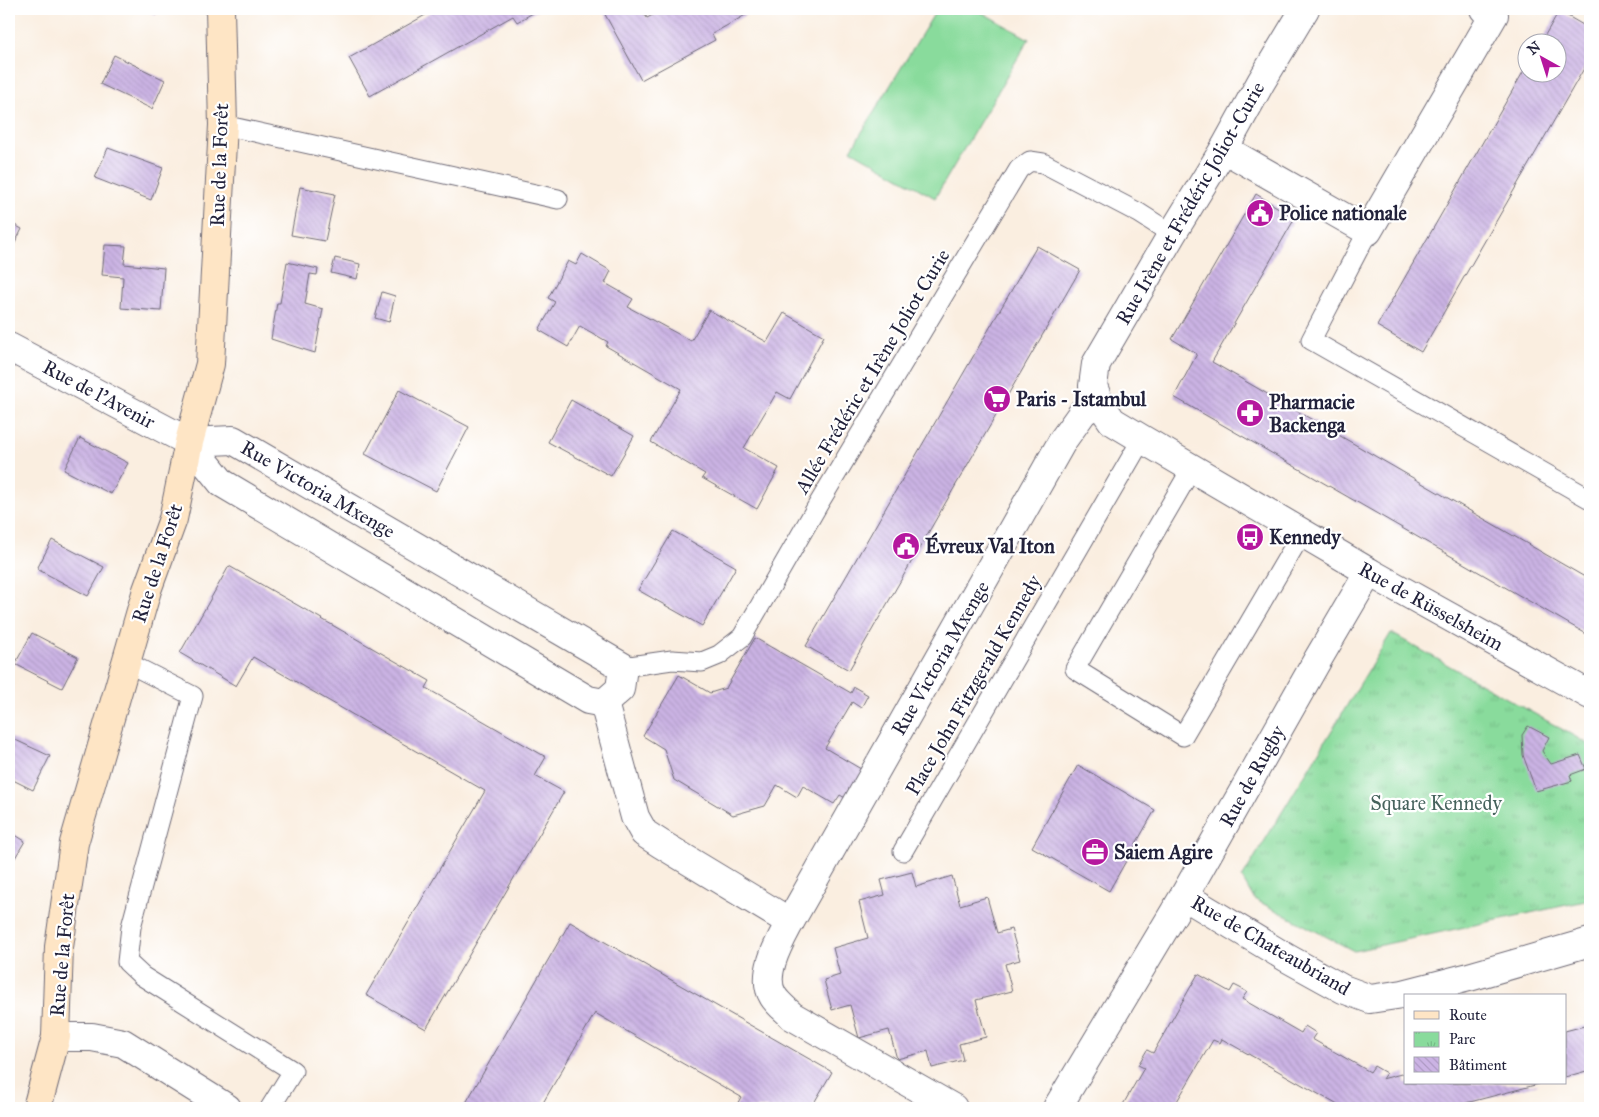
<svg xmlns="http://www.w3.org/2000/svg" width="1599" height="1117" font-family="'IM FELL Great Primer',serif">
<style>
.grass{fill:#89db9c;stroke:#567e6c}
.park{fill:url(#park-tufts);stroke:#567e6c}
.building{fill:url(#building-back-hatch)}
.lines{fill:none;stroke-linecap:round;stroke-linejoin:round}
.lane-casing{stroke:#6e6975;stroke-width:21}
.street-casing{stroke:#6e6975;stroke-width:30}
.secondary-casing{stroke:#6e6975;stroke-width:30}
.lane{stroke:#fff;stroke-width:19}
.street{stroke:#fff;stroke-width:28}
.secondary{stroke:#fee5c5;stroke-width:28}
.labels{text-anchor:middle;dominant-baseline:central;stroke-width:4.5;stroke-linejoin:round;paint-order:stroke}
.street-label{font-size:20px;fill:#22223b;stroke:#fff}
.poi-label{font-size:20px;font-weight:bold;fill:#22223b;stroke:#fff;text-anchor:start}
.park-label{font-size:20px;fill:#46635d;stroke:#fff}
</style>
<defs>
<pattern id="park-tufts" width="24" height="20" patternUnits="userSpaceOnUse" patternTransform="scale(1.25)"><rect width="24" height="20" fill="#89db9c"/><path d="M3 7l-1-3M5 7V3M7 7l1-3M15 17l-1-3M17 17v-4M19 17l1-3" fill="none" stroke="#76bc87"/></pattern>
<pattern id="building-back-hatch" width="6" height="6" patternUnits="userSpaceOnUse" patternTransform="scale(1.25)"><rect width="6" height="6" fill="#cbb3e4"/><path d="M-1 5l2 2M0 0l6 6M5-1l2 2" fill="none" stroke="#ae9ac4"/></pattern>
</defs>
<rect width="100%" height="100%" fill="#fff"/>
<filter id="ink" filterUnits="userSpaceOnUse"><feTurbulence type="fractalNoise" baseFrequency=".02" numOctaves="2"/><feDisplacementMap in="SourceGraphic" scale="10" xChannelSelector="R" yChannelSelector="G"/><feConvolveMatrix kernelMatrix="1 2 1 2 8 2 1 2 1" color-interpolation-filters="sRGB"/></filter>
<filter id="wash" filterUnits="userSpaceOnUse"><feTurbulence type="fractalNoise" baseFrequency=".0096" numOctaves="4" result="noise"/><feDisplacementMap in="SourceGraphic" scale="20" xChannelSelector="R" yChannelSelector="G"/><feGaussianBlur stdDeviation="1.12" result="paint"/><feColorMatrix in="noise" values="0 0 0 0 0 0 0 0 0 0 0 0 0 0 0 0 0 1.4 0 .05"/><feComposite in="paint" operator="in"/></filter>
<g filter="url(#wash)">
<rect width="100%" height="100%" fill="#faeee0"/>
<path class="grass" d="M937 9H976L1029 39 935 198 851 150Z"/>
<path class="park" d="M1391 633 1590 745V900L1354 951 1254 899 1242 878Z"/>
<g id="blocks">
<g class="building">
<path d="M143 9H159L156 15Z"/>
<path d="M436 9H540L517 22 513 16 370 96 349 58Z"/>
<path d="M602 9H642L647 18 664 9H756L712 34 715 40 641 80Z"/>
<path d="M1559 11 1590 29V58L1421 352 1377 326 1526 67V72H1556V42H1541Z"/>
<path d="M114 55 165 80 152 109 100 84Z"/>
<path d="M108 148 163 168 151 200 95 178Z"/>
<path d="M300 187 335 194 325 241 291 235Z"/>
<path d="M1256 194 1295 218 1212 362 1590 580V636L1174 397 1197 354 1172 339Z"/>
<path d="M9 222 22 229 9 255Z"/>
<path d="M105 245 126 246 124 264 164 268 161 311 121 308 123 277 102 275Z"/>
<path d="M1037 246 1080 270 849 670 806 646Z"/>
<path d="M582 254 611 271 605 283 633 299 628 307 691 341 709 310 767 342 784 313 824 336 790 399 777 392 744 448 779 468 757 509 702 478 705 474 651 442 681 389 606 346 608 342 580 326 568 347 539 330 555 302 548 298 568 261 576 265Z"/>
<path d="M335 258 360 264 357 279 331 273Z"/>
<path d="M287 262 318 269 317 275 310 274 305 304 323 309 315 353 271 339 277 303H280Z"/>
<path d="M382 292 395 296 389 322 375 318Z"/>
<path d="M399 390 469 427 436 491 365 454Z"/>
<path d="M571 400 634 436 611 476 548 442Z"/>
<path d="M80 438 128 463 111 494 64 470Z"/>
<path d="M673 531 736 567 702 626 638 590Z"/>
<path d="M52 540 104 567 88 596 37 569Z"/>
<path d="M229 566 430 681 426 688 546 757 535 776 564 792 426 1029 366 995 485 791 253 657 236 686 180 653Z"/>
<path d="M32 633 78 657 62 688 15 664Z"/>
<path d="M755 638 851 693 854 687 868 695 861 708 852 702 825 748 866 772 849 800 840 795 834 804 803 786 797 797 777 785 765 806 733 815 674 780 664 749 643 736 679 675 710 693 726 688Z"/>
<path d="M1528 726 1549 737 1542 751 1551 764 1580 755 1586 769 1570 775 1572 781 1536 791 1523 755 1522 735Z"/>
<path d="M9 737 50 756 33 790 9 778Z"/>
<path d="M1078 765 1155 810 1109 891 1032 847Z"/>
<path d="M9 831 25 841 9 868Z"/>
<path d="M912 872 916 887 952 876 960 905 987 897 997 933 1011 929 1020 960 1005 964 1012 991 976 1000 986 1037 959 1044 963 1060 932 1068 928 1051 897 1059 889 1030 859 1038 850 1005 832 1010 824 980 840 975 833 948 868 938 859 902 885 895 881 880Z"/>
<path d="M570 922 832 1072 811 1108H735L741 1097 595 1013 540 1108H463Z"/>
<path d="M1198 974 1230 992 1234 985 1240 988 1247 992 1242 999 1301 1033 1305 1026 1316 1033 1312 1039 1370 1072 1374 1066 1386 1073 1382 1079 1405 1073V1083L1539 1084 1447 1108H1343L1222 1039 1220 1043 1213 1040 1173 1108H1121L1144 1068 1138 1065 1147 1050 1153 1053Z"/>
<path d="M1590 1018V1070L1565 1077V1031L1588 1025 1586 1019Z"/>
</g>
</g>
</g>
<g filter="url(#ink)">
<use href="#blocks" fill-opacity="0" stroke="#6e6975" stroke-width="1"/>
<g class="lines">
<g class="lane-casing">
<g id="lane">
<path d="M223 125 558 199"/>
<path d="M1368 231 1311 340 1590 499"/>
<path d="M1192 468 1075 669 1183 736 1302 533"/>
<path d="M126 662 193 696 131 927 127 962 142 976 293 1071 270 1108"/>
<path d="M623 667 672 660 702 662 719 655 742 637 819 503 1019 169 1030 161 1043 163 1139 213 1172 234"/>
<path d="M903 851 1142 439"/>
</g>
</g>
<g class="street-casing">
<g id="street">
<path d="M1305 9 1261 82 1224 149 1172 234 1096 364 1093 386 1099 402 1112 421 1142 439 1369 572 1590 695"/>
<path d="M1224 149 1368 231 1494 15 1484 9"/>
<path d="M9 347 189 442 222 483 588 700 604 703"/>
<path d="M189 442 233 440 623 667 620 689 604 703"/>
<path d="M604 703 635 817 644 833 661 844 790 922"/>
<path d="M1184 896 1287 958 1343 989 1370 999 1403 994 1469 977 1590 942"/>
<path d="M56 1037H92L123 1043 227 1108"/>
<path d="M953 1108 792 1016C786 1010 777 1003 773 996 760 975 780 941 790 922L1063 440 1083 412 1099 402"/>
<path d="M1057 1108 1184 896 1318 659 1369 572"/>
</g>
</g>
<g class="secondary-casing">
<path id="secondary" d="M37 1108 56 1037 59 947 74 843 147 590 173 519 189 442 210 364 223 125 220 9"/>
</g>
<use href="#lane" class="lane"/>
<use href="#street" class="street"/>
<use href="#secondary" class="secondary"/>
</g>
</g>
<defs>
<g id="civic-disc" transform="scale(1.4375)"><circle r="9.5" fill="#b5179e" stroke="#fff"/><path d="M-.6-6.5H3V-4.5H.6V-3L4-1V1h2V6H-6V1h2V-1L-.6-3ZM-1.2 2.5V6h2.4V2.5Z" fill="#fff"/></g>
<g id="supermarket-disc" transform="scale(1.4375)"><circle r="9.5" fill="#b5179e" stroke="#fff"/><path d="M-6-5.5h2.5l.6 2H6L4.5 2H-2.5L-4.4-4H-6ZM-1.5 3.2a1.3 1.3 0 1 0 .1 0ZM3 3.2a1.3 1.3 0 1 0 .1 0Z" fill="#fff"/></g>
<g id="pharmacy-disc" transform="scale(1.4375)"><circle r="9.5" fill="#b5179e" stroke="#fff"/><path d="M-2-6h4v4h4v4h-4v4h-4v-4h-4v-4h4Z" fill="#fff"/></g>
<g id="bus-disc" transform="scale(1.4375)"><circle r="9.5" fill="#b5179e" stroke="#fff"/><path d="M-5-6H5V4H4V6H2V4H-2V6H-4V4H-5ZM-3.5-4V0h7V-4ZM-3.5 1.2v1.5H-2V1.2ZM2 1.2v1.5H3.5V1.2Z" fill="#fff"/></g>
<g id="office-disc" transform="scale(1.4375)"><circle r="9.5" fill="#b5179e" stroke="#fff"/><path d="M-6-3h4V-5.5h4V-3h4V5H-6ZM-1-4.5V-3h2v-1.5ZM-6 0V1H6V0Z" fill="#fff"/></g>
</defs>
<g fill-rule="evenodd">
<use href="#civic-disc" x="1260" y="213"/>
<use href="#supermarket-disc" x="997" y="399"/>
<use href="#pharmacy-disc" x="1250" y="413"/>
<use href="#bus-disc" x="1250" y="537"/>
<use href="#civic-disc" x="906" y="546"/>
<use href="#office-disc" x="1095" y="852"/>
</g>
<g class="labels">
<g class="street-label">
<text transform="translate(219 165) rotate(-88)">Rue de la Forêt</text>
<text transform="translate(1190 203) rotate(-60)">Rue Irène et Frédéric Joliot-Curie</text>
<text transform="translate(872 371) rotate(-59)">Allée Frédéric et Irène Joliot Curie</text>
<text transform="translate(99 394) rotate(28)">Rue de l'Avenir</text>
<text transform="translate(318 489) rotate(30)">Rue Victoria Mxenge</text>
<text transform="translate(157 563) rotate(-72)">Rue de la Forêt</text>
<text transform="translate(1431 606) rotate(29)">Rue de Rüsselsheim</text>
<text transform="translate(940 658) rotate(-60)">Rue Victoria Mxenge</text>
<text transform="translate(973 685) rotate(-60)">Place John Fitzgerald Kennedy</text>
<text transform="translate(1252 776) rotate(-61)">Rue de Rugby</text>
<text transform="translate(1271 945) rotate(30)">Rue de Chateaubriand</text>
<text transform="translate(62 955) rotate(-85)">Rue de la Forêt</text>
</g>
<g class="poi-label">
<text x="1279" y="213">Police nationale</text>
<text x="1016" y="399">Paris - Istambul</text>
<text x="1269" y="402">Pharmacie<tspan x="1269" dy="23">Backenga</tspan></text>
<text x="1269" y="537">Kennedy</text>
<text x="925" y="546">Évreux Val Iton</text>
<text x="1114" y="852">Saiem Agire</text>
</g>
<g class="park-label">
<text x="1436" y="803">Square Kennedy</text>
</g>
</g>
<rect width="1599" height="1117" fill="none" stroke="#fff" stroke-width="30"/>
<rect x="1404" y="994" width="162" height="90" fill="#ffffff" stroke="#a7a7b1"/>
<rect x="1414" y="1011" width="25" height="8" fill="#fee5c5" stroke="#a7a7b1"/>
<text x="1449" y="1020" font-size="15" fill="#22223b">Route</text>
<rect x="1414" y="1032" width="25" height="15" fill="url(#park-tufts)" stroke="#a7a7b1"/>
<text x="1449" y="1044" font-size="15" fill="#22223b">Parc</text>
<rect x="1414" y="1057" width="25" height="15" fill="url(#building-back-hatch)" stroke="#a7a7b1"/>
<text x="1449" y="1070" font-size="15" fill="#22223b">Bâtiment</text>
<g transform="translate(1542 58) rotate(321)"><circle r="24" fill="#ffffff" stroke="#a7a7b1"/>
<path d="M0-4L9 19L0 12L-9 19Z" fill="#b5179e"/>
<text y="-8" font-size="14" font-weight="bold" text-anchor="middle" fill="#22223b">N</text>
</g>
</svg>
